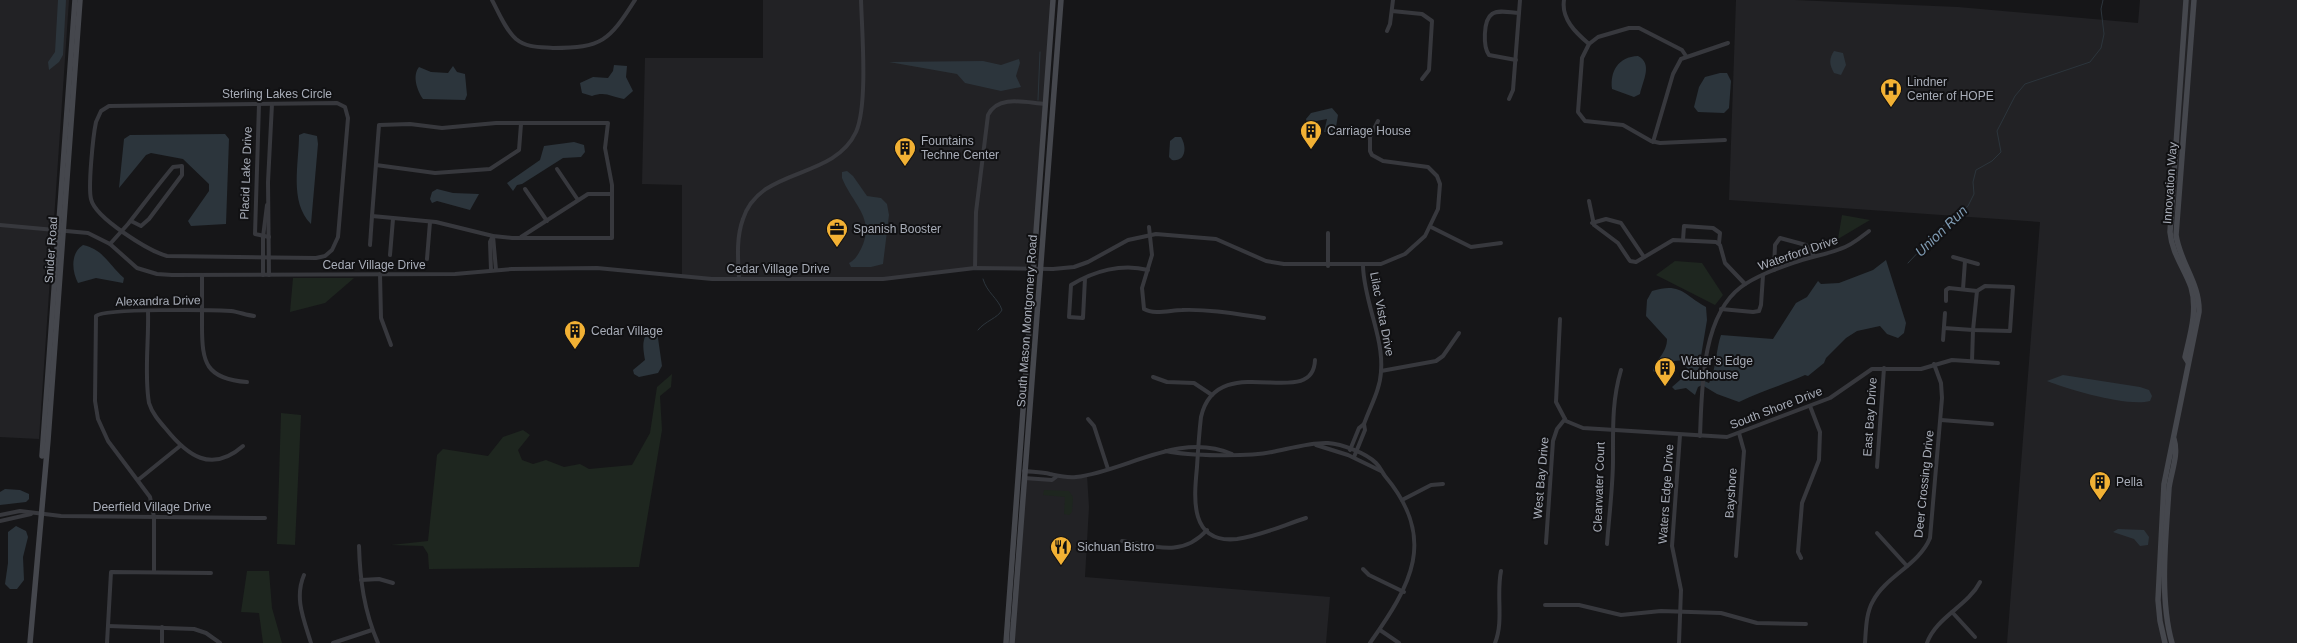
<svg xmlns="http://www.w3.org/2000/svg" width="2297" height="643" font-family="Arial,sans-serif">
<style>
.built{fill:#222225}
.green{fill:#1e261f}
.water{fill:#2c353c}
.lines{fill:none;stroke-linecap:round;stroke-linejoin:round}
.stream{stroke:#2c353c;stroke-width:1}
.street{stroke:#37383d;stroke-width:4}
.secondary{stroke:#45474d;stroke-width:5.5}
.labels{text-anchor:middle;dominant-baseline:central;stroke-width:4;stroke-linejoin:round;paint-order:stroke}
.poi-label{font-size:12px;fill:#a8adb8;stroke:#111113;text-anchor:start}
.street-label{font-size:12px;fill:#a8adb8;stroke:#111113}
.water-label{font-size:14px;font-style:italic;fill:#7f9bb3;stroke:#111113}
</style>
<rect width="100%" height="100%" fill="#161618"/>
<g class="built">
<path d="M0 0H69L39 439 0 437Z"/>
<path d="M763 0H1053L1033 268H988L901 277 739 279 682 276V185L642 184 645 58H763Z"/>
<path d="M1736 0H1795L1958 7 2138 23 2140 0H2297V643H2007L2040 222 1729 200Z"/>
<path d="M1087 475 1089 507 1085 577 1330 597 1326 643H1006L1008 622H1013L1025 478 1052 480 1056 477Z"/>
</g>
<g class="green">
<path d="M1842 215 1870 220 1838 239Z"/>
<path d="M1675 261 1702 263 1723 295 1715 305 1656 275Z"/>
<path d="M293 278H354L325 303 290 312Z"/>
<path d="M672 374 671 387 660 396 662 430 639 567 429 569 428 554 423 546 391 545 428 541 437 455 443 449 488 456 503 437 523 430 530 435 518 450 522 460 533 464 546 460 564 467 580 464 589 469 632 465 650 433 657 387Z"/>
<path d="M281 413 301 415 295 545 277 544Z"/>
<path d="M1044 490 1069 491 1073 497 1072 512 1069 515 1064 514 1065 497 1043 495Z"/>
<path d="M247 571H269L272 608 282 643H263L259 613 241 612Z"/>
</g>
<g class="water">
<path d="M58 0H66L63 55 59 62 49 70 48 62 55 52Z"/>
<path d="M1834 51 1843 53 1846 65 1841 75 1834 73C1829 64 1829 59 1834 51Z"/>
<path d="M1638 56C1653 64 1643 80 1640 94L1634 97 1612 89C1610 71 1618 57 1638 56Z"/>
<path d="M1019 59 1020 63 1016 76 1021 87 1001 91 965 83 957 74 889 62 983 61 1001 65Z"/>
<path d="M614 65 627 66 626 77 633 91 624 99C611 97 606 91 592 96L582 93 580 83 593 77 608 78 613 71Z"/>
<path d="M453 66 457 72 465 74 467 95 465 100 423 99C417 90 412 76 419 67L431 72 448 73Z"/>
<path d="M1720 73H1727L1731 81 1729 108 1724 113 1698 112 1694 107 1699 87 1705 77Z"/>
<path d="M1332 108 1338 115 1335 133 1324 132 1327 119 1307 123 1306 119 1311 113Z"/>
<path d="M304 133 317 136 318 144 311 224C289 202 299 164 299 135Z"/>
<path d="M225 134 229 139 226 224 191 226 188 221 209 191V184L183 159 151 153 146 155 119 188 124 139 130 135Z"/>
<path d="M1175 137H1181C1187 147 1186 162 1172 160L1169 157 1170 141Z"/>
<path d="M574 142 584 145 585 152 581 157 563 158 522 184 517 185 513 191 507 183 540 160 544 146Z"/>
<path d="M847 171 853 176 867 196 881 198 887 204 889 215 883 264 871 267H851L849 263C856 259 857 256 861 249 876 218 853 205 842 178V172Z"/>
<path d="M437 189 453 193 479 194 470 210 437 201 432 203 430 199 432 192Z"/>
<path d="M83 245C103 249 109 265 124 278L123 283 96 278 78 283C72 272 70 253 83 245Z"/>
<path d="M1886 260 1906 323 1904 333 1898 338 1887 334 1880 326 1857 331 1846 338 1826 358 1824 363 1808 376 1805 375C1783 385 1761 391 1739 402L1717 394 1702 385 1698 387 1695 395 1686 388 1675 390 1672 387 1688 373 1685 361C1673 359 1664 364 1657 373L1653 371C1656 359 1667 353 1667 339L1646 316 1647 300 1652 291C1681 282 1684 295 1706 307L1707 320 1698 374 1700 379 1709 383C1716 371 1716 349 1721 335L1773 339 1796 303 1807 297 1818 281 1821 284 1839 283 1873 270Z"/>
<path d="M651 329 657 331 662 366 658 373 639 377 634 374 633 370 645 360C643 347 641 338 651 329Z"/>
<path d="M2063 375 2140 387 2149 390 2152 396 2150 401C2128 407 2069 390 2047 381Z"/>
<path d="M5 489 20 490 29 494V499L26 502 0 505V492Z"/>
<path d="M16 526 26 531 28 537 23 557 24 580 17 589H10L5 584 8 563V532Z"/>
<path d="M2118 529 2144 530 2149 537 2148 545 2140 546 2134 539 2113 532Z"/>
</g>
<g class="lines">
<g class="stream">
<path d="M1038 100 1040 52"/>
<path d="M1908 263 1943 226 1968 206 1974 194 1973 182 1976 170 1992 161 2001 152 1997 131 2015 96 2025 84 2090 62 2101 48 2104 34 2101 9 2103 0"/>
<path d="M978 330C985 321 998 318 1002 310 998 298 987 293 983 279"/>
</g>
<g class="street">
<path d="M492 0C499 13 505 29 516 39 527 48 540 47 553 48 602 48 609 41 635 0"/>
<path d="M1564 0C1561 19 1576 33 1589 44"/>
<path d="M1392 11 1422 14 1432 21 1429 70 1422 79"/>
<path d="M1387 31 1390 24 1393 0"/>
<path d="M1686 56 1682 50 1639 28H1629L1598 37 1589 44 1582 58 1578 112 1585 121 1623 125 1651 141 1660 143 1725 140"/>
<path d="M1516 60 1489 55C1483 47 1483 20 1492 14 1499 9 1511 13 1519 13"/>
<path d="M1509 99 1513 90 1520 0"/>
<path d="M337 103 345 107 348 118 338 237 332 250 325 256 316 258 167 256C149 251 95 218 91 199 88 187 93 136 96 122L101 111 109 106Z"/>
<path d="M259 104 255 234 269 237"/>
<path d="M496 123H608L605 148 612 185V238H512L493 236 436 222 372 216 379 125 410 124 442 128Z"/>
<path d="M1653 142 1673 74 1681 59 1728 43"/>
<path d="M376 165 435 173 490 169 519 150 521 124"/>
<path d="M557 169 578 200"/>
<path d="M525 189 547 221"/>
<path d="M1589 201 1594 225 1618 243 1630 261 1636 262 1673 240 1716 242 1720 245 1725 263 1745 284"/>
<path d="M1592 223 1606 219 1621 223 1644 257"/>
<path d="M0 225 88 233 110 244 137 268 157 274 172 275 455 274 512 269 597 268 712 279H883L975 268 1053 269 1074 267 1088 262 1128 240 1156 234 1216 239 1266 261 1284 264H1381L1405 254 1425 236 1438 209 1440 184 1437 176 1428 167 1383 161 1372 155 1370 151V137L1378 121"/>
<path d="M1149 227 1152 255 1142 288 1144 309C1154 315 1171 310 1182 310 1210 309 1237 314 1264 318"/>
<path d="M1431 227 1471 247 1501 243"/>
<path d="M1328 233V266"/>
<path d="M493 236 496 270"/>
<path d="M521 237 588 194H611"/>
<path d="M1683 240 1684 226 1713 228 1720 233 1719 243"/>
<path d="M110 244 128 224C143 205 157 186 173 167L182 166V175L149 219 141 226 131 221"/>
<path d="M370 245 372 216"/>
<path d="M390 255 393 219"/>
<path d="M1953 257 1978 264"/>
<path d="M427 259 430 222"/>
<path d="M975 268 976 212 988 115C998 94 1027 103 1045 104"/>
<path d="M491 270 490 242 493 236"/>
<path d="M1774 270 1775 245 1780 238 1806 245 1814 256"/>
<path d="M380 274 381 318 391 345"/>
<path d="M202 275C202 292 202 309 202 326 202 363 206 379 247 382"/>
<path d="M263 275V237L267 205"/>
<path d="M269 275 268 182 272 104"/>
<path d="M1085 278 1083 318 1069 317 1071 285C1094 271 1122 263 1148 270"/>
<path d="M739 279C738 259 736 238 743 219 760 166 833 181 856 132 868 105 862 32 861 0"/>
<path d="M1985 286 2013 287 2010 331 1973 330 1977 291Z"/>
<path d="M1963 289 1965 261"/>
<path d="M1946 301V290L1949 288 1977 291"/>
<path d="M1721 309 1753 312 1759 311 1761 305 1763 275"/>
<path d="M148 311C149 340 144 375 149 403 152 413 159 421 166 429 187 455 211 474 243 446"/>
<path d="M1560 319 1556 402 1566 421 1583 428 1727 437 1830 398 1872 369H1921L1952 360 1998 363"/>
<path d="M1944 328 1973 330 1972 361"/>
<path d="M1943 340 1945 313"/>
<path d="M1381 371 1436 361 1443 356 1459 333"/>
<path d="M1153 377 1167 382 1194 383 1212 395"/>
<path d="M1088 419 1094 426 1108 469"/>
<path d="M1941 420 1992 424"/>
<path d="M1700 436C1702 391 1701 317 1741 287 1756 276 1776 269 1793 263 1808 257 1825 255 1840 249 1851 246 1860 238 1869 231"/>
<path d="M1316 445 1348 455 1381 471"/>
<path d="M1350 450 1359 428 1364 424"/>
<path d="M1166 451C1189 456 1248 457 1272 452 1288 449 1311 442 1328 443 1342 444 1366 453 1376 463 1380 467 1382 472 1385 476 1438 539 1411 585 1370 643"/>
<path d="M1354 457 1365 430 1364 424C1370 407 1380 390 1381 372 1384 337 1364 302 1363 266"/>
<path d="M1877 467 1884 368"/>
<path d="M1024 471C1032 472 1042 472 1050 474 1059 476 1066 478 1076 477 1127 471 1179 431 1232 454"/>
<path d="M1024 478 1052 480 1056 477"/>
<path d="M138 480 180 446"/>
<path d="M1402 500 1431 485 1443 484"/>
<path d="M0 515 20 511 61 516 265 518"/>
<path d="M1306 518C1284 525 1260 536 1237 539 1189 544 1194 498 1197 467 1198 450 1199 434 1201 417 1217 347 1313 413 1315 360"/>
<path d="M0 521 31 514"/>
<path d="M1877 533 1907 566"/>
<path d="M1122 541C1154 546 1182 558 1207 530"/>
<path d="M1546 543 1553 441 1557 429 1565 419"/>
<path d="M1607 544C1609 516 1613 487 1613 459 1613 428 1612 400 1621 370"/>
<path d="M359 546C360 580 364 611 378 643"/>
<path d="M1736 556 1744 451 1739 433"/>
<path d="M1801 558 1798 552 1802 503 1819 460 1820 432 1810 406"/>
<path d="M1363 569 1369 575 1404 592"/>
<path d="M154 572V517L150 497 108 441 98 419 95 401 96 316C105 308 213 310 231 311 239 312 246 315 254 316"/>
<path d="M304 575C294 598 304 620 311 643"/>
<path d="M361 580 379 579 393 583"/>
<path d="M1545 605H1579L1621 615 1661 611 1721 613 1757 623 1806 624"/>
<path d="M1952 612 1975 637"/>
<path d="M108 626 194 629 206 633 220 643"/>
<path d="M1380 630 1399 643"/>
<path d="M107 643 111 572 211 573"/>
<path d="M162 643V627"/>
<path d="M333 643 372 630"/>
<path d="M1495 643C1504 621 1496 595 1501 571"/>
<path d="M1679 643 1681 590 1672 546 1680 435"/>
<path d="M1865 643C1866 629 1866 613 1873 601 1886 576 1919 565 1930 538L1942 398 1941 383 1934 364"/>
<path d="M1927 643C1936 617 1968 606 1980 582"/>
</g>
<g class="secondary">
<path d="M2186 0 2170 232C2172 253 2184 268 2191 287 2198 310 2190 335 2185 357L2188 362"/>
<path d="M42 456 75 0"/>
<path d="M30 643 48 440 80 0"/>
<path d="M1006 643 1053 0"/>
<path d="M1012 643 1061 0"/>
<path d="M2165 643 2160 621 2158 600 2164 484 2199 312C2200 283 2180 263 2176 235L2194 0"/>
<path d="M2172 643C2159 598 2166 536 2169 488 2171 472 2179 455 2174 439"/>
</g>
</g>
<defs>
<g id="hospital-pin" transform="scale(1.125)"><path d="M0 17L-7.5 6A9.5 9.5 0 1 1 7.5 6Z" fill="#f2b134" stroke="#111113"/><path d="M-5-5h3v3.5h4V-5h3V5h-3V1.5h-4V5h-3Z" fill="#111"/></g>
<g id="building-pin" transform="scale(1.125)"><path d="M0 17L-7.5 6A9.5 9.5 0 1 1 7.5 6Z" fill="#f2b134" stroke="#111113"/><path d="M-4-6H4V6H1V3H-1V6H-4ZM-2.5-4.3h1.7v1.8h-1.7ZM.8-4.3h1.7v1.8H.8ZM-2.5-1h1.7V.8h-1.7ZM.8-1h1.7V.8H.8Z" fill="#111"/></g>
<g id="office-pin" transform="scale(1.125)"><path d="M0 17L-7.5 6A9.5 9.5 0 1 1 7.5 6Z" fill="#f2b134" stroke="#111113"/><path d="M-6-3h4V-5.5h4V-3h4V5H-6ZM-1-4.5V-3h2v-1.5ZM-6 0V1H6V0Z" fill="#111"/></g>
<g id="restaurant-pin" transform="scale(1.125)"><path d="M0 17L-7.5 6A9.5 9.5 0 1 1 7.5 6Z" fill="#f2b134" stroke="#111113"/><path d="M-5-6h1v4h1v-4h1v4h1v-4h1v5L-1.5 .5V6h-2V.5L-5-1ZM5-6V6H3V1.5H1.5Q1.5-4 5-6Z" fill="#111"/></g>
</defs>
<g fill-rule="evenodd">
<use href="#hospital-pin" x="1891" y="89"/>
<use href="#building-pin" x="1311" y="131"/>
<use href="#building-pin" x="905" y="148"/>
<use href="#office-pin" x="837" y="229"/>
<use href="#building-pin" x="575" y="331"/>
<use href="#building-pin" x="1665" y="368"/>
<use href="#building-pin" x="2100" y="482"/>
<use href="#restaurant-pin" x="1061" y="547"/>
</g>
<g class="labels">
<g class="poi-label">
<text x="1907" y="82">Lindner<tspan x="1907" dy="14">Center of HOPE</tspan></text>
<text x="1327" y="131">Carriage House</text>
<text x="921" y="141">Fountains<tspan x="921" dy="14">Techne Center</tspan></text>
<text x="853" y="229">Spanish Booster</text>
<text x="591" y="331">Cedar Village</text>
<text x="1681" y="361">Water’s Edge<tspan x="1681" dy="14">Clubhouse</tspan></text>
<text x="2116" y="482">Pella</text>
<text x="1077" y="547">Sichuan Bistro</text>
</g>
<g class="street-label">
<text x="277" y="94">Sterling Lakes Circle</text>
<text transform="translate(246 173) rotate(-88)">Placid Lake Drive</text>
<text transform="translate(2170 183) rotate(-86)">Innovation Way</text>
<text transform="translate(51 250) rotate(-86)">Snider Road</text>
<text transform="translate(1798 253) rotate(-19)">Waterford Drive</text>
<text x="374" y="265">Cedar Village Drive</text>
<text x="778" y="269">Cedar Village Drive</text>
<text transform="translate(158 301) rotate(-1)">Alexandra Drive</text>
<text transform="translate(1382 314) rotate(79)">Lilac Vista Drive</text>
<text transform="translate(1027 321) rotate(-86)">South Mason Montgomery Road</text>
<text transform="translate(1776 408) rotate(-21)">South Shore Drive</text>
<text transform="translate(1870 417) rotate(-86)">East Bay Drive</text>
<text transform="translate(1541 478) rotate(-85)">West Bay Drive</text>
<text transform="translate(1924 484) rotate(-84)">Deer Crossing Drive</text>
<text transform="translate(1599 487) rotate(-88)">Clearwater Court</text>
<text transform="translate(1731 493) rotate(-86)">Bayshore</text>
<text transform="translate(1666 494) rotate(-86)">Waters Edge Drive</text>
<text x="152" y="507">Deerfield Village Drive</text>
</g>
<g class="water-label">
<text transform="translate(1941 231) rotate(-44)">Union Run</text>
</g>
</g>
</svg>
